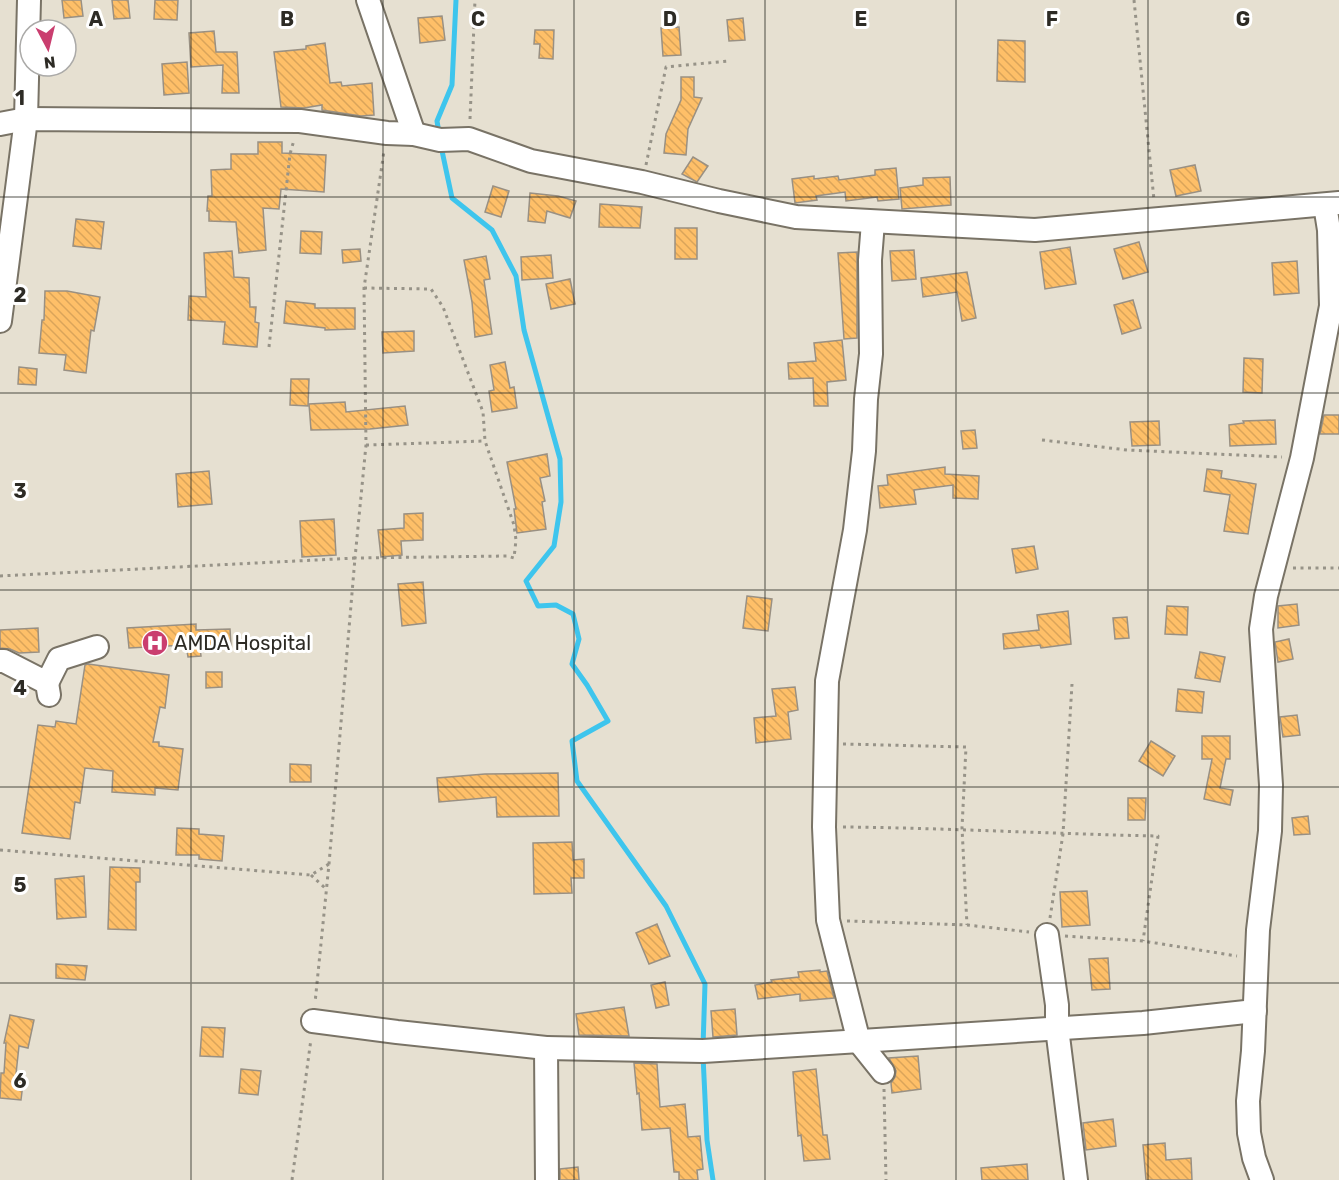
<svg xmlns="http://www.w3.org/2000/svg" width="1339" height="1180" font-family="Rubik,sans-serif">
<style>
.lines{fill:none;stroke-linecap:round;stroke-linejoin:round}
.stream{stroke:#3ec5ed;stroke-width:5}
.building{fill:url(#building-back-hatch);stroke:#999083;stroke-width:1.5}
.minor-casing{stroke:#797366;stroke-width:26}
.path{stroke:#979388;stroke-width:3;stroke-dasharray:3 4.5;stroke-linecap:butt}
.minor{stroke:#fff;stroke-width:22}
.grid{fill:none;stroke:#2d2b25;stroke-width:1.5;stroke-opacity:0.55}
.labels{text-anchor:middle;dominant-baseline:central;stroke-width:6;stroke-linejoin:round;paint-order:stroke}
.poi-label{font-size:20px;fill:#2d2b25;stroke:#fff;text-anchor:start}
.grid-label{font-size:20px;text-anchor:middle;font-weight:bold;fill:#2d2b25;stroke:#fff;stroke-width:6;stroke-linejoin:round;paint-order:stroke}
</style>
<defs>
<pattern id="building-back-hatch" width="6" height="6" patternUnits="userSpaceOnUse" patternTransform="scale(1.5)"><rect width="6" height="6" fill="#febf68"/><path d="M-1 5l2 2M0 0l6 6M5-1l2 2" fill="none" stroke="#daa45a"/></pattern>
</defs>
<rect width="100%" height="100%" fill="#e6e0d1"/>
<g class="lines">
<g class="stream">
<path d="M439 133 437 121 452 85 456 0"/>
<path d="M441 146 452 198 492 230 516 276 524 330 560 459 561 502 554 546 526 581 538 606 556 605 573 614 579 639 572 664 587 685 608 721 572 741 577 781 666 906 705 984 703 1047"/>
<path d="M703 1056 707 1140 713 1180"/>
</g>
</g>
<g class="building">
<path d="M62 0H81L83 16 64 18Z"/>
<path d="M112 0H128L130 18 114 19Z"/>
<path d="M155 0H178L177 20 154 19Z"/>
<path d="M442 16 445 40 420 43 418 18Z"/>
<path d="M743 18 745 40 729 41 727 20Z"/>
<path d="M679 27 681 55 663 56 661 28Z"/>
<path d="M535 30H554L553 59 539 58 540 44H534Z"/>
<path d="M214 31 216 52H237L239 93H222L223 65 191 67 189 33Z"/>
<path d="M998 40 1025 41V82L997 81Z"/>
<path d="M325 43 330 83 341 82 342 86 372 83 374 115 361 116 322 110V105L304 108 281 107 274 52 306 49V46Z"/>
<path d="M187 62 189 93 164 95 162 64Z"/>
<path d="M681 77H694V97L702 98 688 129 686 155 664 153 666 134 681 100Z"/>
<path d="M258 142H282V153L326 155 324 192 281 189 279 209 263 208 266 250 239 253 236 222 209 221V211H207L208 196H212L211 170 231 169V154H258Z"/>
<path d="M693 157 708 166 697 182 682 174Z"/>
<path d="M1195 165 1201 191 1176 196 1170 170Z"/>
<path d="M896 168 899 199 878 201 877 197 846 201 845 192 816 196 817 200 795 203 792 179 814 176V179L838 176 839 180 875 175V170Z"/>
<path d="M950 177 951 205 902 209 900 188 923 185V178Z"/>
<path d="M493 186 509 191 501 217 485 212Z"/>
<path d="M530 193 558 196 576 201 570 218 547 211 545 223 528 221Z"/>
<path d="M600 204 642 207 640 228 599 227Z"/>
<path d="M76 219 104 222 101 249 73 246Z"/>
<rect x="675" y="228" width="22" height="31"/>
<path d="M301 231 322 232 321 254 300 253Z"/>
<path d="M1139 242 1148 272 1123 279 1114 249Z"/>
<path d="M1070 247 1076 284 1045 289 1040 252Z"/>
<path d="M360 249 361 261 343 263 342 250Z"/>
<path d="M914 250 916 279 892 281 890 251Z"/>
<path d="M232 251 234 277 249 278 250 307H256L255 322 259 323 257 347 223 344 225 322 188 320 189 296 206 297 204 253Z"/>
<path d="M857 252V338L844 339 838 253Z"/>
<path d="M551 255 553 278 522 280 521 257Z"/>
<path d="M486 256 490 279 484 280 492 334 475 337 472 302 464 260Z"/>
<path d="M1297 261 1299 293 1274 295 1272 263Z"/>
<path d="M967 272 976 318 962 321 957 292 923 297 921 278Z"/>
<path d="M570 279 575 304 551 309 546 284Z"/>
<path d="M45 291H67L100 297 94 331 91 330 86 373 64 370 66 355 39 353 42 320H44Z"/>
<path d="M1133 300 1141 328 1122 334 1114 305Z"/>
<path d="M286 301 315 304V308H355V329L325 330V328L284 323Z"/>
<path d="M414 331V351L383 353 382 332Z"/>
<path d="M842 340 846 380 827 382 828 406H814L813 378 789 379 788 363 816 361 814 343Z"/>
<path d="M1244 358 1263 359 1262 393 1243 392Z"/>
<path d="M505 362 510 388 514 387 517 408 492 412 489 391 494 390 490 365Z"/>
<path d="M19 367 37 369 36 385 18 384Z"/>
<path d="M291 379H309L308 406 290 405Z"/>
<path d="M345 402 346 412 405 406 408 425 370 429 311 430 309 404Z"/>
<path d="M1324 415H1339V434H1320Z"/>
<path d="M1275 420 1276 444 1230 446 1229 425 1244 423 1243 421Z"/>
<path d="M1159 421 1160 445 1132 446 1130 422Z"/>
<path d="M975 430 977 448 963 449 961 431Z"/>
<path d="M547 454 550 476 540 478 545 501 542 502 546 529 517 533 514 509H516L507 462Z"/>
<path d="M945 467V474L979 476 978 499 953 498V485L914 490 916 504 880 508 878 486 888 485 887 475Z"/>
<path d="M1207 469 1222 471 1221 478 1256 484 1248 534 1224 531 1230 495 1204 491Z"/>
<path d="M209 471 212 504 178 507 176 474Z"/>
<path d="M423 513V540L401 541 402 555 381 557 378 530 404 528V514Z"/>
<path d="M334 519 336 555 302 557 300 521Z"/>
<path d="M1034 546 1038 569 1016 573 1012 549Z"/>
<path d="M423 582 426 623 402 626 398 584Z"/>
<path d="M747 596 772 599 768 631 743 628Z"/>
<path d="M1297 604 1299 625 1278 628V606Z"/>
<path d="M1167 606 1188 607 1187 635 1165 634Z"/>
<path d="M1068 611 1071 644 1041 648 1040 645 1004 649 1003 634 1039 630 1037 615Z"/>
<path d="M1127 617 1129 638 1115 639 1113 618Z"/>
<path d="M196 624V630L230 629 231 646 200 648 201 656 188 657 186 645 129 648 127 628Z"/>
<path d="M38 628 39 652 19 653 10 649 0 648V630Z"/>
<path d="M1289 639 1293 659 1278 662 1275 642Z"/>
<path d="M1200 652 1225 657 1220 682 1195 678Z"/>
<path d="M88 664 169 675 165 708 160 707 153 742H159V746L183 749 178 790 155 788V795L112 792 113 771 85 768 80 803 75 802 70 839 22 833 38 725 55 727 56 721 76 724 85 665Z"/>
<path d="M206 672H222V687L206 688Z"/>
<path d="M795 687 798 710 788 712 791 739 756 743 754 718 776 716 772 689Z"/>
<path d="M1178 689 1204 692 1202 713 1176 711Z"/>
<path d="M1297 715 1300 735 1283 737 1280 717Z"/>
<path d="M1202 736H1230V759H1226L1220 788 1233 790 1230 805 1204 799 1212 759H1202Z"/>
<path d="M1151 741 1175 756 1163 776 1139 761Z"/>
<path d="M290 764 311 765V782H290Z"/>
<path d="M558 773 559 816 497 817 496 797 439 802 437 778 485 774Z"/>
<path d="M1128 798H1146L1145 820H1128Z"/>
<path d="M1308 816 1310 834 1294 835 1292 818Z"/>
<path d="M177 828 199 829V834L224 836 222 861 199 859V855H176Z"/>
<path d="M572 842 573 860 584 859V878H571L572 893 534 894 533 843Z"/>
<path d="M110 867 140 868V882H136V930L108 929Z"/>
<path d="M84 876 86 917 57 919 55 879Z"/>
<path d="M1087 891 1090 925 1062 927 1060 892Z"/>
<path d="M657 924 670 956 649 964 636 933Z"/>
<path d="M1108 958 1110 989 1092 990 1089 959Z"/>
<path d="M56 964 87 966 85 980 56 978Z"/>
<path d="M820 970V972L827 971 834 998 800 1001V994L758 999 755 985 772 982 771 980 799 977 798 972Z"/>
<path d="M665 982 669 1005 656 1008 651 985Z"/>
<path d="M624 1007 629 1036 579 1035 576 1014Z"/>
<path d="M735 1009 737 1035 713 1037 711 1011Z"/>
<path d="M10 1015 34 1020 28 1048 19 1046 16 1074 24 1075 21 1100 0 1098 1 1073H4L6 1043H4Z"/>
<path d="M202 1027 225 1028 223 1057 200 1056Z"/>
<path d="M918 1056 921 1089 892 1093 891 1083 895 1077 896 1071 889 1058Z"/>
<path d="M634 1063 657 1064 660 1107 685 1104 688 1137 700 1136 703 1169 697 1170 698 1180H679V1172H674L670 1128 642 1130 639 1093 637 1094Z"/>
<path d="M241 1069 261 1071 258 1095 239 1093Z"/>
<path d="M816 1069 823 1135H827L830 1159 804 1161 801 1135 798 1136 793 1072Z"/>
<path d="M1113 1119 1116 1146 1086 1150 1083 1123Z"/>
<path d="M1165 1143 1166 1160 1191 1158 1192 1180H1146L1143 1145Z"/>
<path d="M1027 1164 1028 1180H982L981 1168Z"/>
<path d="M578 1167 579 1180H560V1169Z"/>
</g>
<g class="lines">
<g class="minor-casing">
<g id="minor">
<path d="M368 0 414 134"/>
<path d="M0 124 26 119 300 121 387 133 414 134 440 140 469 139 531 161 642 182 719 201 796 217 1035 230 1339 203"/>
<path d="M873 222 870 260 871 354 866 399 864 451 855 530 827 681 824 827 828 920 859 1042 883 1072"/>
<path d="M0 321 26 119 29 0"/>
<path d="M0 661H4L47 683 49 695"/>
<path d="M47 683 59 659 97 647"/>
<path d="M1047 935 1057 1005V1028L1076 1180"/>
<path d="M313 1021 397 1032 546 1048 547 1180"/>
<path d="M546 1048 703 1051 1143 1023 1255 1011"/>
<path d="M1262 1180 1254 1158 1249 1133 1248 1101 1253 1051 1258 930 1270 831 1271 785 1261 629 1266 596 1302 458 1331 306 1329 230 1325 205"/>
</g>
</g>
<g class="path">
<path d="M1134 0 1154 200"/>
<path d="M470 119 475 0"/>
<path d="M646 165 666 67 728 61"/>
<path d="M364 288 431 289 443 307 483 412 485 441 514 525 516 540 514 558 507 556 355 558 366 445 364 288 384 151"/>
<path d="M269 347 290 154 294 140"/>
<path d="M1042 440 1127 450 1282 457"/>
<path d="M366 445 485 441"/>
<path d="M1293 568H1339"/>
<path d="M0 576 355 558 329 864 315 1003"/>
<path d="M843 744 966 747 962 828 967 925"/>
<path d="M843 827C948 828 1053 834 1158 836L1143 941"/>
<path d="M0 850 311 875 329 864"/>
<path d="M311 875 325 888"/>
<path d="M1050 918 1063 834 1072 684"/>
<path d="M847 921 967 925 1029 932"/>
<path d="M1065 936 1143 941 1237 956"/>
<path d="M884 1089 886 1180"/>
<path d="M292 1180 311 1039"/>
</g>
<use href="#minor" class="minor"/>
</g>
<path class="grid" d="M191 0V1180M383 0V1180M574 0V1180M765 0V1180M956 0V1180M1148 0V1180M0 197H1339M0 393H1339M0 590H1339M0 787H1339M0 983H1339"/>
<defs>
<g id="hospital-disc" transform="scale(1.35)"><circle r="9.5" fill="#ca3e6f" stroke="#fff"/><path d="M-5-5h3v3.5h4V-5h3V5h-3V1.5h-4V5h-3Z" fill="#fff"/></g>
</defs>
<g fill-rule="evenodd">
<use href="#hospital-disc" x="155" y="643"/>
</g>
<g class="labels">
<g class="poi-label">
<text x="174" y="643">AMDA Hospital</text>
</g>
</g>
<g class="grid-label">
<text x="96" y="26">A</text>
<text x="287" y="26">B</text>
<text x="478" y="26">C</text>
<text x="670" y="26">D</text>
<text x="861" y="26">E</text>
<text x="1052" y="26">F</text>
<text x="1243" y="26">G</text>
<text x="20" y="105">1</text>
<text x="20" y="302">2</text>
<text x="20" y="498">3</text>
<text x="20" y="695">4</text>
<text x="20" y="892">5</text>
<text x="20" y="1088">6</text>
</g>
<g transform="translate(48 48) rotate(173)"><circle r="28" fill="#ffffff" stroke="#abaaa8" stroke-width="1.5"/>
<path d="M0-4.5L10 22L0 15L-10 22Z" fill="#ca3e6f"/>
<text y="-9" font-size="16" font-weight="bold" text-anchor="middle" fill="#2d2b25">N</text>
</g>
</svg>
